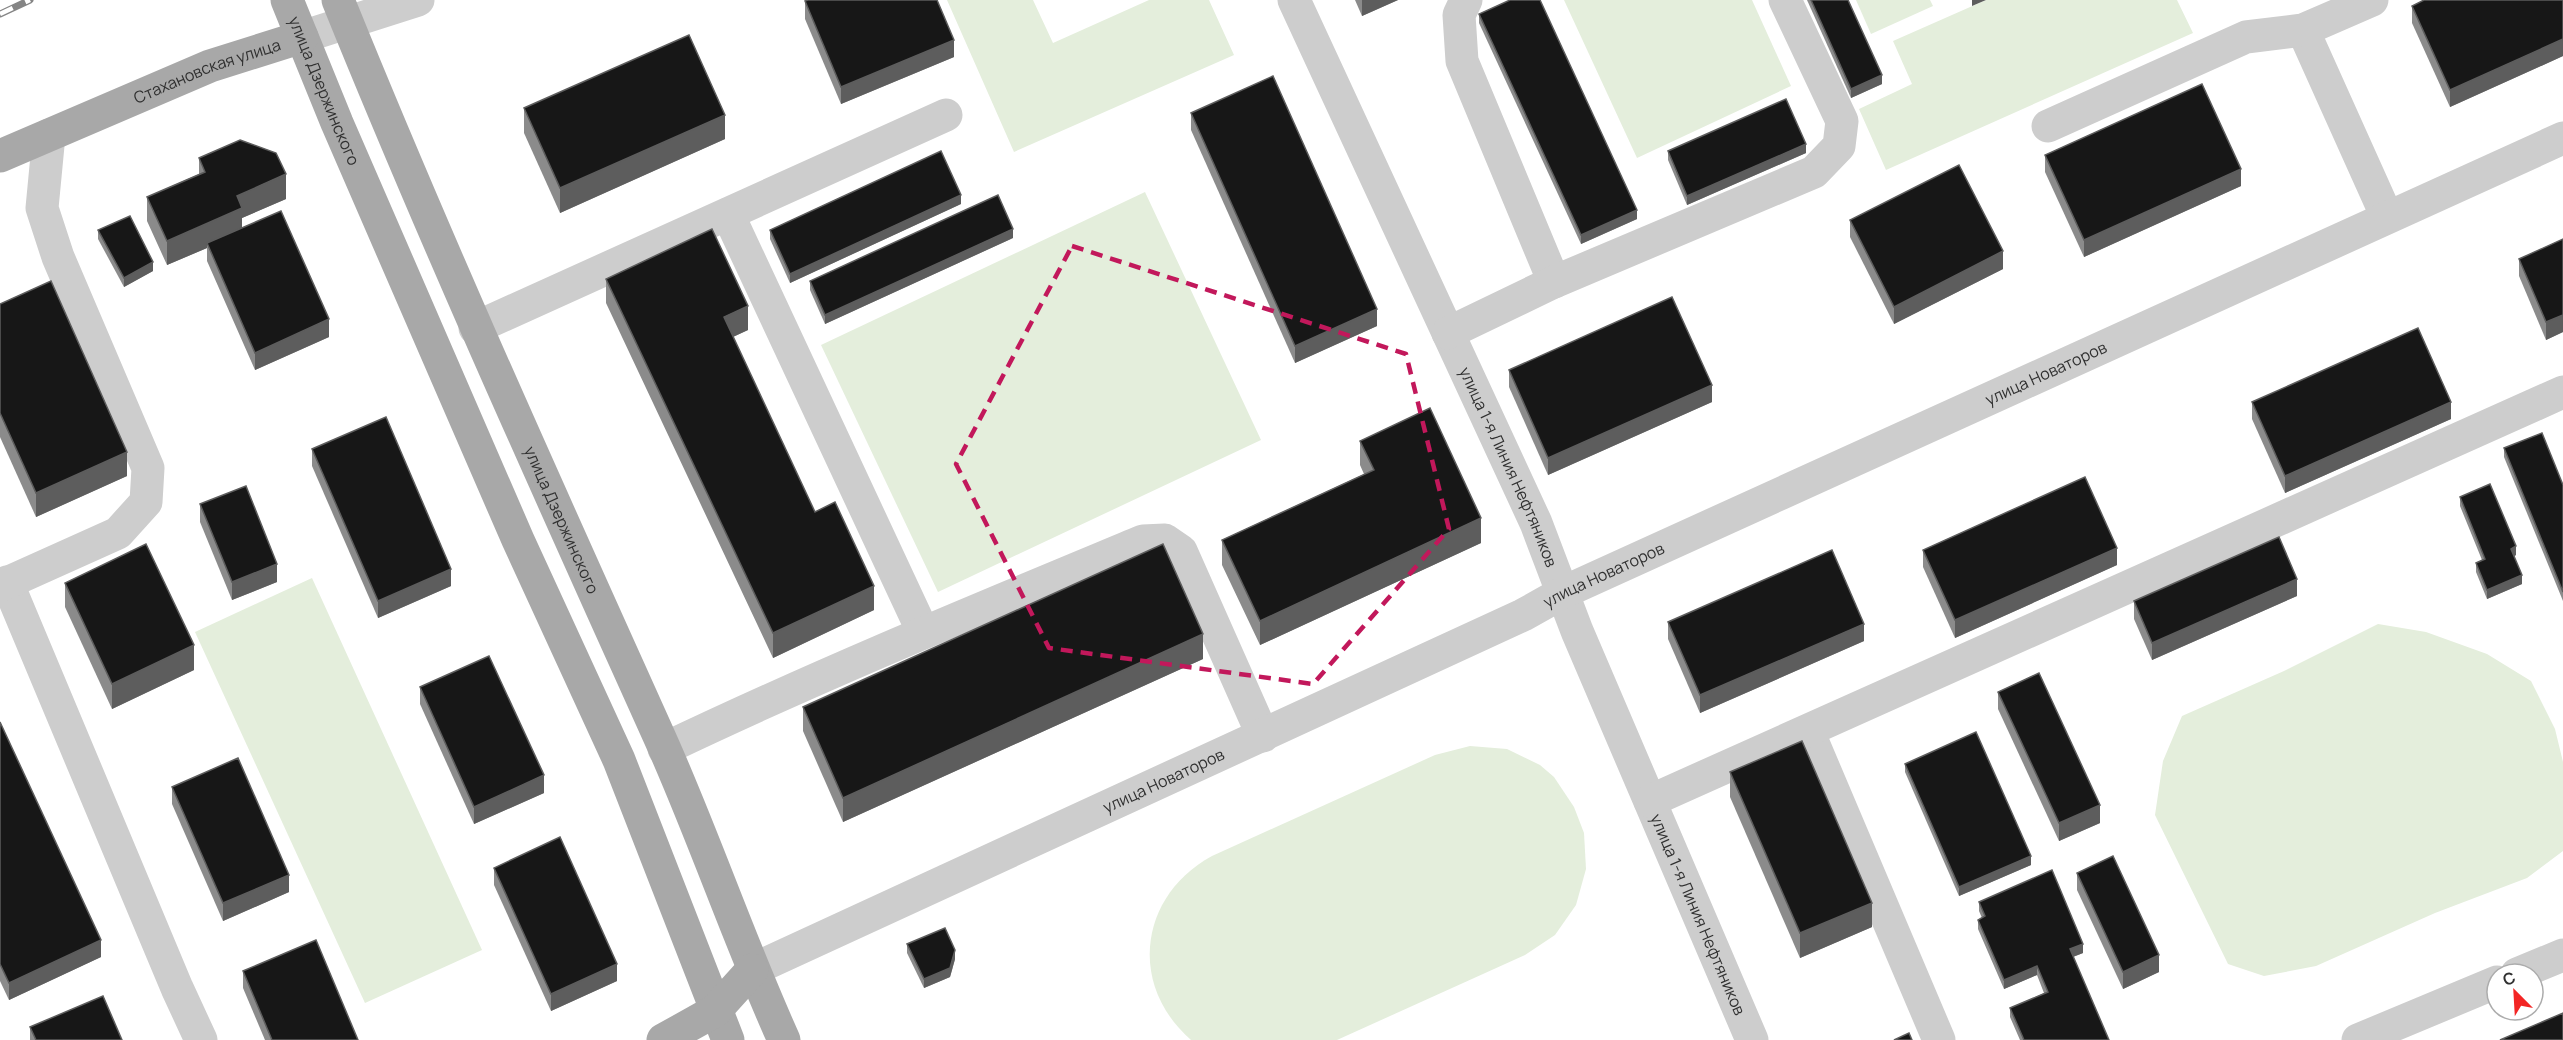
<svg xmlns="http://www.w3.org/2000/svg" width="2563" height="1040" font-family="Manrope,sans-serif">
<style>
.green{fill:#e4eedc}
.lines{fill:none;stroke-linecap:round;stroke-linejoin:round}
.minor{stroke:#cdcdcd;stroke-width:33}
.major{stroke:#a8a8a8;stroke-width:33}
.rail-casing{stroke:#858585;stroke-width:7}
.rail{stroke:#fff;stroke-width:4.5;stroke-dasharray:14;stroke-linecap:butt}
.wall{fill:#8b8b8b}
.shaded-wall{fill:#5d5d5d}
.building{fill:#171717;stroke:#5d5d5d;stroke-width:1.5}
.marked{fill:none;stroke:#c2185b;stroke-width:4.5;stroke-dasharray:12 8;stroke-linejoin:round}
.labels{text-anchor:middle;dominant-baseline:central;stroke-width:6;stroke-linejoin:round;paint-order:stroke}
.street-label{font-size:16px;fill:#303030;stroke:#fff}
</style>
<rect width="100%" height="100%" fill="#fff"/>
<g class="green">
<path d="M947 0H1033L1053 43 1149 0H1209L1234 55 1014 152Z"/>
<path d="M1564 0H1752L1791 86 1637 158Z"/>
<path d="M1856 0H1930L1933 6 1871 34Z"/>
<path d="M1986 0H2177L2193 33 1886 170 1859 109 1912 84 1893 41Z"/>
<path d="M1145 192 1261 440 938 592 821 345Z"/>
<path d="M312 578 482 950 365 1003 195 632Z"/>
<path d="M2378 624 2426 632 2487 654 2531 681 2555 729 2563 762V851L2527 878 2435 913 2316 966 2264 976 2228 964 2155 815 2163 761 2182 716 2284 671Z"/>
<path d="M1470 746 1507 749 1540 765 1554 777 1574 807 1584 833 1586 869 1576 905 1555 935 1525 955 1337 1040H1191C1127 984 1140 895 1212 856L1435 755Z"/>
</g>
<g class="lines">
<g class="minor">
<path id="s1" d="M1294 0 1536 523 1577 631 1752 1040"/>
<path d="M1466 0 1459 15 1462 61 1554 282"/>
<path d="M2303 30 2387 217"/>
<path d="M302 37 418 0"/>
<path d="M2048 126 2246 37 2303 30 2372 0"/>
<path d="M728 214 923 632"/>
<path d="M475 328 946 115"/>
<path d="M1448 333 1554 282 1814 172 1839 146 1842 121 1785 0"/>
<path d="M7 582 177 988 201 1040"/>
<path d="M0 586 118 533 146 502 148 468 58 257 42 208 49 135"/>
<path d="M1808 731 1939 1040"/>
<path d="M664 749C821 674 982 608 1143 541L1165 540 1181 551 1263 736"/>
<path d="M1650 801 2563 392"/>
<path id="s2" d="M752 970 1523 615 1564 592 2563 138"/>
<path d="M2517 974 2563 955"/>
<path d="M2358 1040 2497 982"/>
</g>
<g class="major">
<path id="s3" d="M287 0 337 123 518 540 619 760 728 1040"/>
<path id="s4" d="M338 0C440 252 552 498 663 745 706 842 740 943 784 1040"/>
<path id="s5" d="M0 156 210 66 302 37"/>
<path d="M663 1040 715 1011 752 970"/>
</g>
<g class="rail-casing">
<path id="rail" d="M0 14 30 0"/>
</g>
<use href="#rail" class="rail"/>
</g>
<g class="wall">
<path d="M1355 0H1398L1362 16Z"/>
<path d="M1807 0H1848L1882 84 1851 98Z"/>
<path d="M2563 0V56L2450 107 2412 23V6Z"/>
<path d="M805 1 954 57 841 104 805 19Z"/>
<path d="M1479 14 1637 219 1581 244 1479 23Z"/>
<path d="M524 108 725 139 560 213 524 133Z"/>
<path d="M1191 113 1377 326 1295 363 1191 130Z"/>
<path d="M1668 151 1806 153 1687 205 1668 160Z"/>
<path d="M2045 155 2241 186 2084 257 2045 172Z"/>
<path d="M199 158 286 199 242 218V228L329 337 255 370 207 261V248L167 265 147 221V197L199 174Z"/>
<path d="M961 204 790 283 770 239V230Z"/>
<path d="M1850 220 2003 269 1894 324 1850 237Z"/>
<path d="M98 230 153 271 124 287 98 239Z"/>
<path d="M1013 238 825 324 810 290V281Z"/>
<path d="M2563 239V332L2546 340 2519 276V259Z"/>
<path d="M606 279 748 330 733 337 815 512 874 610 773 658 606 303Z"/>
<path d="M0 304 127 476 36 517 0 437Z"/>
<path d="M1509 370 1712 402 1548 475 1509 387Z"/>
<path d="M2252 402 2451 419 2285 493 2252 419Z"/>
<path d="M1360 441 1481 543 1260 645 1222 565V540L1364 474 1360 465Z"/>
<path d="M2504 448 2563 485V601L2504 457Z"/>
<path d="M312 449 451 586 378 618 312 466Z"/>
<path d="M2460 497 2516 555 2514 556 2522 584 2487 599 2476 572V563L2482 560 2460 506Z"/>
<path d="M200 504 277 582 232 600 200 522Z"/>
<path d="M1923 550 2117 565 1955 638 1923 567Z"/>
<path d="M65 583 194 670 112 709 65 607Z"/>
<path d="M2297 596 2152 660 2134 619V601Z"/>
<path d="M1668 622 1864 641 1700 713 1668 639Z"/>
<path d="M1203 659 843 822 803 731V707Z"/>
<path d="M420 687 544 793 474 824 420 704Z"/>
<path d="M1998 692 2100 823 2059 841 1998 709Z"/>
<path d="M0 722 101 957 9 1000 0 981Z"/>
<path d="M1905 764 2031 865 1959 896 1905 772Z"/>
<path d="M1730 772 1872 927 1800 958 1730 797Z"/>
<path d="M172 787 289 892 223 921 172 804Z"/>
<path d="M494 868 617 981 551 1011 494 885Z"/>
<path d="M2077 873 2159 972 2123 989 2077 890Z"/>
<path d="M1979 902 2083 953 2073 957 2109 1040H2020L2010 1017V1008L2044 993 2037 975 2004 989 1978 929V920L1982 918 1979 911Z"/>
<path d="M907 944 955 959 950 977 924 988 907 953Z"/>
<path d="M243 971 358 1040H265L243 988Z"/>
<path d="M30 1027 122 1040H30Z"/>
</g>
<g class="shaded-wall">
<path d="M1362 0H1398L1362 16Z"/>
<path d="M1972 0H1986L1972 6Z"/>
<path d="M2563 39V56L2450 107V90Z"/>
<path d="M954 40V57L841 104V87Z"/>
<path d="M1882 75V84L1851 98V89Z"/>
<path d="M725 115V139L560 213V188Z"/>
<path d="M1806 144V153L1687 205V196Z"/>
<path d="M2241 169V186L2084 257V240Z"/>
<path d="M286 174V199L242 218V232L207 243V248L167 265V241L237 196Z"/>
<path d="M961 195V204L790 283V274Z"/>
<path d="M1637 210V219L1581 244V235Z"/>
<path d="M1013 229V238L825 324V315Z"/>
<path d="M2003 251V269L1894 324V307Z"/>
<path d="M153 262V271L124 287V278Z"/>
<path d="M748 306V330L724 341V317Z"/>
<path d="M1377 309V326L1295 363V346Z"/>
<path d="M2563 315V332L2546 340V322Z"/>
<path d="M329 319V337L255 370V353Z"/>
<path d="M1712 385V402L1548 475V458Z"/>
<path d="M2451 402V419L2285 493V476Z"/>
<path d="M127 452V476L36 517V493Z"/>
<path d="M1481 518V543L1260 645V621Z"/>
<path d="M2516 546V555L2511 558V549Z"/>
<path d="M2117 548V565L1955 638V620Z"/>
<path d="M277 564V582L232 600V582Z"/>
<path d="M451 569V586L378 618V601Z"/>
<path d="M2522 575V584L2487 599V590Z"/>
<path d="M2297 579V596L2152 660V643Z"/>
<path d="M874 586V610L773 658V633Z"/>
<path d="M1864 624V641L1700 713V695Z"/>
<path d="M1203 634V659L843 822V798Z"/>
<path d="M194 645V670L112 709V684Z"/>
<path d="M544 775V793L474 824V807Z"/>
<path d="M2100 805V823L2059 841V823Z"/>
<path d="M2031 856V865L1959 896V887Z"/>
<path d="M289 875V892L223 921V903Z"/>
<path d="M1872 903V927L1800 958V933Z"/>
<path d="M101 940V957L9 1000V983Z"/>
<path d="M2083 944V953L2070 958V949Z"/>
<path d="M955 950V959L950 977 924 988V979Z"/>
<path d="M2159 955V972L2123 989V972Z"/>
<path d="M617 964V981L551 1011V994Z"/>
<path d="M2037 966V975L2004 989V980Z"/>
</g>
<g class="building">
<path d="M808 0H937L954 40 841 87 805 1Z"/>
<path d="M1510 0H1540L1637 210 1581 235 1479 14Z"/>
<path d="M1811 0H1848L1882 75 1851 89Z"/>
<path d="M2424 0H2563V39L2450 90 2412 6Z"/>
<path d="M689 35 725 115 560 188 524 108Z"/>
<path d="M1273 76 1377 309 1295 346 1191 113Z"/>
<path d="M2202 84 2241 169 2084 240 2045 155Z"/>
<path d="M1786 99 1806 144 1687 196 1668 151Z"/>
<path d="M240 140 276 153 286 174 237 196 242 208 167 241 147 197 205 172 199 158Z"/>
<path d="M941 151 961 195 790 274 770 230Z"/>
<path d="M1959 165 2003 251 1894 307 1850 220Z"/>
<path d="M998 195 1013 229 825 315 810 281Z"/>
<path d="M281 211 329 319 255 353 207 243Z"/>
<path d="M130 216 153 262 124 278 98 230Z"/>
<path d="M712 229 748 306 724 317 815 512 835 502 874 586 773 633 606 279Z"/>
<path d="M2563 239V315L2546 322 2519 259Z"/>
<path d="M51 281 127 452 36 493 0 413V304Z"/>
<path d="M1672 297 1712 385 1548 458 1509 370Z"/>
<path d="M2418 328 2451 402 2285 476 2252 402Z"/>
<path d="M1430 408 1481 518 1260 621 1222 540 1374 470 1360 441Z"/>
<path d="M386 417 451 569 378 601 312 449Z"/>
<path d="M2542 433 2563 485V592L2504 448Z"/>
<path d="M2085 477 2117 548 1955 620 1923 550Z"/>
<path d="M2490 484 2516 546 2511 549 2522 575 2487 590 2476 563 2485 559 2460 497Z"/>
<path d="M246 486 277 564 232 582 200 504Z"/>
<path d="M2279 537 2297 579 2152 643 2134 601Z"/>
<path d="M146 544 194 645 112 684 65 583Z"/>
<path d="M1163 544 1203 634 843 798 803 707Z"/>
<path d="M1832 550 1864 624 1700 695 1668 622Z"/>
<path d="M489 656 544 775 474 807 420 687Z"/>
<path d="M2039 673 2100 805 2059 823 1998 692Z"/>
<path d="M0 722 101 940 9 983 0 964Z"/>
<path d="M1976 732 2031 856 1959 887 1905 764Z"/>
<path d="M1802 741 1872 903 1800 933 1730 772Z"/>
<path d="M238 758 289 875 223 903 172 787Z"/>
<path d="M560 837 617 964 551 994 494 868Z"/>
<path d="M2113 856 2159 955 2123 972 2077 873Z"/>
<path d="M2052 870 2083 944 2070 949 2109 1040H2024L2010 1008 2048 992 2037 966 2004 980 1978 920 1985 916 1979 902Z"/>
<path d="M945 928 955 950 950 968 924 979 907 944Z"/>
<path d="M316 940 358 1040H272L243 971Z"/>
<path d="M103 996 122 1040H36L30 1027Z"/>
<path d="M2563 1013V1040H2500Z"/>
<path d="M1909 1033 1912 1040H1894Z"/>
</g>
<path class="marked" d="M1072 246 1406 354 1449 529 1313 684 1049 648 956 464Z"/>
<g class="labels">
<g class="street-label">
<text stroke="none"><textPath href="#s5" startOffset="224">Стахановская улица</textPath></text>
<text stroke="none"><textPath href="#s3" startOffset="98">улица Дзержинского</textPath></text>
<text stroke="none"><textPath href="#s2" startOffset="1425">улица Новаторов</textPath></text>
<text stroke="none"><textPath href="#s1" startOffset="514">улица 1-я Линия Нефтяников</textPath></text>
<text stroke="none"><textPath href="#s4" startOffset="566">улица Дзержинского</textPath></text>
<text stroke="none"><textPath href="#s2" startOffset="939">улица Новаторов</textPath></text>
<text stroke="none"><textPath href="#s2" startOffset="453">улица Новаторов</textPath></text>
<text stroke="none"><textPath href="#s1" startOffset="1000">улица 1-я Линия Нефтяников</textPath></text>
</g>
</g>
<g transform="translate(2515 992) rotate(336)"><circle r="28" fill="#ffffff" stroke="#acacac" stroke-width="1.5"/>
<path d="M0-4.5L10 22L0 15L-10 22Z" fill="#f32625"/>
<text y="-9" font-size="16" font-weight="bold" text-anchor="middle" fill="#303030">С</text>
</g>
</svg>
